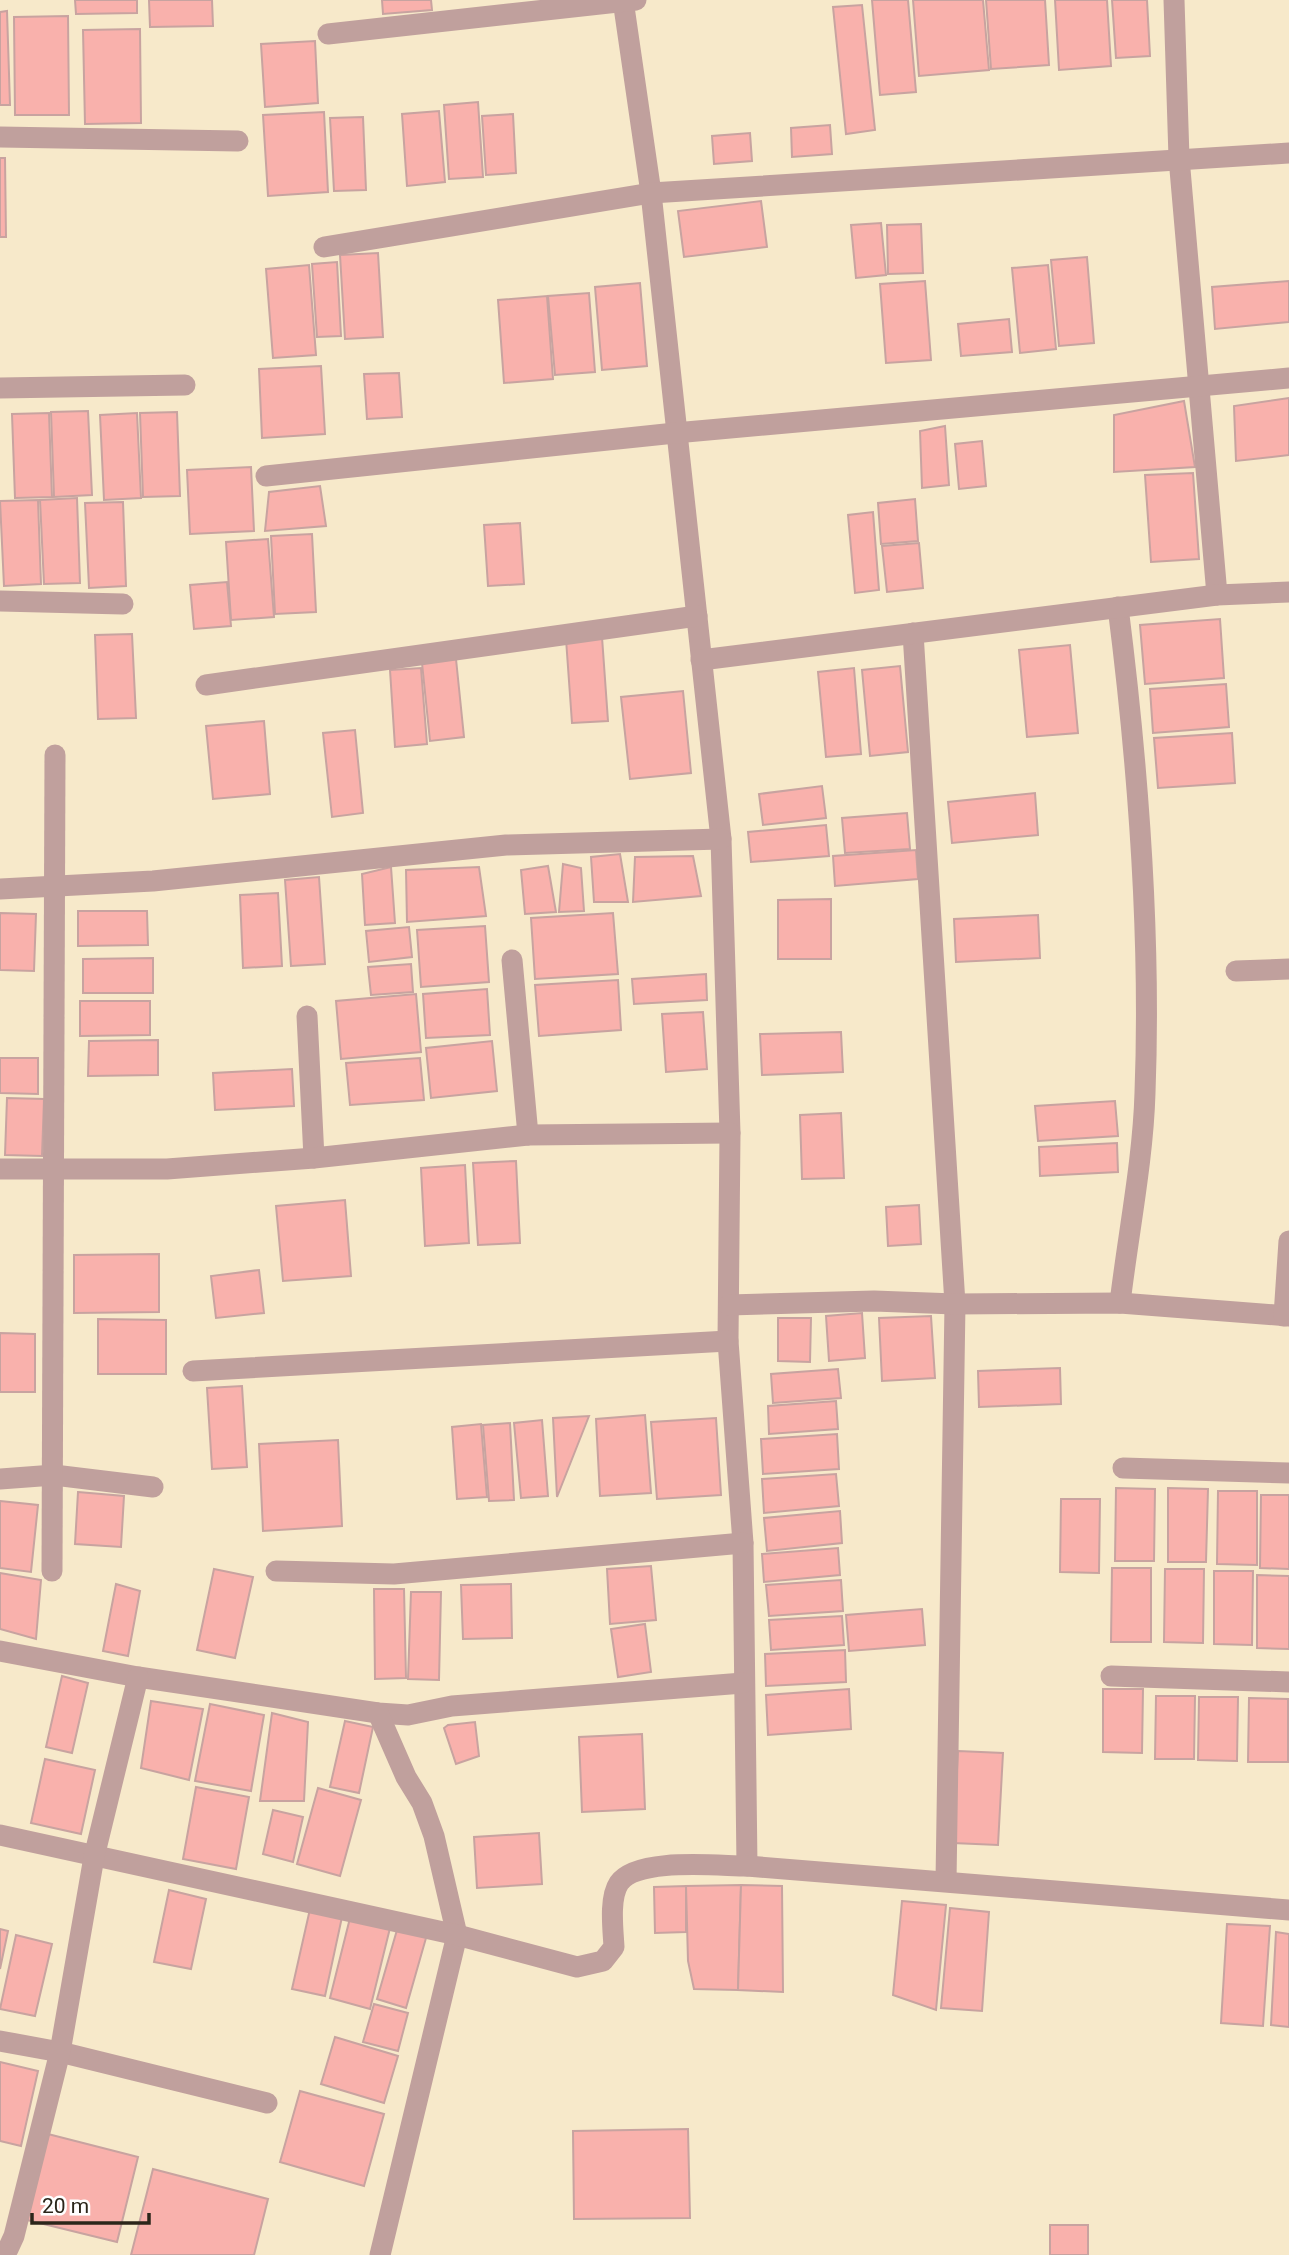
<svg xmlns="http://www.w3.org/2000/svg" width="1289" height="2255" font-family="Roboto,sans-serif">
<style>
.building{fill:#f9b1ac;stroke:#c8a3a0;stroke-width:2}
.lines{fill:none;stroke-linecap:round;stroke-linejoin:round}
.minor{stroke:#c0a09d;stroke-width:21}
</style>
<rect width="100%" height="100%" fill="#f7e9ca"/>
<g class="building">
<path d="M75 0H137V13L76 14Z"/>
<path d="M149 0H212L213 26 150 27Z"/>
<path d="M382 0H431L432 10 383 14Z"/>
<path d="M872 0H908L916 92 880 95Z"/>
<path d="M913 0H983L989 70 919 76Z"/>
<path d="M986 0H1045L1049 65 991 69Z"/>
<path d="M1055 0H1107L1111 66 1059 70Z"/>
<path d="M1112 0H1147L1150 56 1116 58Z"/>
<path d="M862 5 875 130 846 134 833 7Z"/>
<path d="M7 11 10 105H0V12Z"/>
<path d="M68 16 69 115H15L14 17Z"/>
<path d="M140 29 141 123 85 124 83 30Z"/>
<path d="M315 41 318 103 265 107 261 44Z"/>
<path d="M478 102 483 177 449 179 444 105Z"/>
<path d="M439 111 445 182 407 186 402 114Z"/>
<path d="M324 112 328 192 268 196 263 115Z"/>
<path d="M513 114 516 173 486 175 482 116Z"/>
<path d="M363 117 366 190 334 191 330 118Z"/>
<path d="M830 125 832 154 792 157 791 128Z"/>
<path d="M750 133 752 161 714 164 712 136Z"/>
<path d="M0 158H5L6 237H0Z"/>
<path d="M761 201 767 247 684 257 678 211Z"/>
<path d="M881 223 886 275 856 278 851 225Z"/>
<path d="M921 224 923 273 888 274 887 225Z"/>
<path d="M378 253 383 337 345 339 340 255Z"/>
<path d="M1087 257 1094 343 1059 346 1051 260Z"/>
<path d="M337 262 341 336 317 337 312 264Z"/>
<path d="M309 265 316 355 273 358 266 269Z"/>
<path d="M1048 265 1056 349 1020 353 1012 268Z"/>
<path d="M925 281 931 360 886 363 880 284Z"/>
<path d="M1289 281V322L1215 329 1212 287Z"/>
<path d="M640 283 647 366 602 370 595 287Z"/>
<path d="M589 293 595 372 555 375 548 296Z"/>
<path d="M547 296 553 379 504 383 498 300Z"/>
<path d="M1009 319 1012 352 961 356 958 324Z"/>
<path d="M321 366 325 434 262 438 259 369Z"/>
<path d="M399 373 402 417 367 419 364 374Z"/>
<path d="M1289 398V455L1236 461 1234 406Z"/>
<path d="M1184 401 1195 467 1114 472V415Z"/>
<path d="M88 411 92 495 54 497 51 412Z"/>
<path d="M177 412 180 496 143 497 140 413Z"/>
<path d="M49 413 52 497 15 498 12 414Z"/>
<path d="M137 413 141 498 104 500 100 415Z"/>
<path d="M945 426 949 485 922 488 920 431Z"/>
<path d="M982 441 986 486 959 489 955 444Z"/>
<path d="M251 467 254 531 190 534 187 470Z"/>
<path d="M1193 473 1199 559 1151 562 1145 475Z"/>
<path d="M320 486 326 526 265 531 269 492Z"/>
<path d="M77 498 80 583 44 584 40 500Z"/>
<path d="M915 499 918 541 881 544 878 503Z"/>
<path d="M38 500 41 584 4 586 0 501Z"/>
<path d="M123 502 126 586 89 588 85 503Z"/>
<path d="M873 512 879 590 855 593 848 515Z"/>
<path d="M520 523 524 584 488 586 484 525Z"/>
<path d="M312 534 316 612 275 614 271 536Z"/>
<path d="M268 539 274 617 231 620 226 542Z"/>
<path d="M919 543 923 588 887 592 882 546Z"/>
<path d="M227 582 231 626 194 629 190 585Z"/>
<path d="M1220 619 1224 678 1145 684 1140 625Z"/>
<path d="M132 634 136 718 98 719 95 635Z"/>
<path d="M602 637 608 721 572 723 566 639Z"/>
<path d="M1070 645 1078 733 1027 737 1019 650Z"/>
<path d="M456 659 464 737 430 741 422 663Z"/>
<path d="M900 666 908 752 870 756 862 670Z"/>
<path d="M421 668 427 744 395 747 390 670Z"/>
<path d="M854 668 861 754 826 757 818 672Z"/>
<path d="M1226 684 1229 727 1153 733 1150 689Z"/>
<path d="M683 691 691 773 630 779 621 697Z"/>
<path d="M264 721 270 794 213 799 206 726Z"/>
<path d="M355 730 363 813 332 817 323 733Z"/>
<path d="M1232 733 1235 783 1158 788 1154 738Z"/>
<path d="M822 786 826 818 763 825 759 794Z"/>
<path d="M1035 793 1038 835 952 843 948 802Z"/>
<path d="M907 813 910 849 845 853 842 818Z"/>
<path d="M826 825 829 856 751 862 748 832Z"/>
<path d="M916 850 918 879 835 886 833 856Z"/>
<path d="M620 854 628 902H594L591 857Z"/>
<path d="M693 856 701 896 633 902 635 857Z"/>
<path d="M563 864 581 868 584 911 559 912Z"/>
<path d="M548 866 556 912 525 914 521 870Z"/>
<path d="M391 867 395 923 365 925 362 874Z"/>
<path d="M479 867 486 916 407 922 406 870Z"/>
<path d="M319 877 325 964 291 966 285 880Z"/>
<path d="M278 893 282 966 243 968 240 895Z"/>
<path d="M831 899V959H778V900Z"/>
<path d="M78 911H147L148 945 78 946Z"/>
<path d="M0 913 36 914 34 971 0 970Z"/>
<path d="M613 913 618 974 535 979 531 918Z"/>
<path d="M1038 915 1040 958 956 962 954 919Z"/>
<path d="M485 926 489 982 421 987 417 930Z"/>
<path d="M409 927 412 957 369 962 366 931Z"/>
<path d="M153 958V993H83V959Z"/>
<path d="M411 964 413 992 371 995 368 967Z"/>
<path d="M706 974 707 1000 634 1004 632 979Z"/>
<path d="M618 980 621 1030 539 1036 535 985Z"/>
<path d="M487 989 490 1035 426 1038 423 994Z"/>
<path d="M416 994 421 1052 341 1059 336 1001Z"/>
<path d="M80 1001H150V1035L80 1036Z"/>
<path d="M703 1012 707 1069 666 1072 662 1014Z"/>
<path d="M841 1032 843 1072 762 1075 760 1034Z"/>
<path d="M158 1040V1075L88 1076 89 1041Z"/>
<path d="M492 1041 497 1091 431 1098 426 1048Z"/>
<path d="M0 1058H38V1094L0 1093Z"/>
<path d="M420 1058 424 1100 350 1105 346 1063Z"/>
<path d="M292 1069 294 1106 215 1110 213 1073Z"/>
<path d="M7 1098 44 1099 42 1156 5 1155Z"/>
<path d="M1115 1101 1118 1136 1038 1141 1035 1106Z"/>
<path d="M841 1113 844 1178 802 1179 800 1115Z"/>
<path d="M1117 1143 1118 1172 1040 1176 1039 1147Z"/>
<path d="M516 1161 520 1243 478 1245 473 1163Z"/>
<path d="M465 1165 469 1243 425 1246 421 1168Z"/>
<path d="M345 1200 351 1276 283 1281 276 1206Z"/>
<path d="M919 1205 921 1244 888 1246 886 1207Z"/>
<path d="M159 1254V1312L74 1313V1255Z"/>
<path d="M259 1270 264 1313 216 1318 211 1276Z"/>
<path d="M862 1313 865 1358 829 1361 826 1316Z"/>
<path d="M931 1316 935 1378 882 1381 879 1318Z"/>
<path d="M778 1318H811L810 1362 778 1361Z"/>
<path d="M98 1319 166 1320V1374H98Z"/>
<path d="M0 1333 35 1334V1392H0Z"/>
<path d="M1060 1368 1061 1404 979 1407 978 1371Z"/>
<path d="M838 1369 841 1398 773 1403 771 1374Z"/>
<path d="M242 1386 247 1467 212 1469 207 1388Z"/>
<path d="M836 1401 838 1429 769 1434 768 1406Z"/>
<path d="M645 1415 651 1493 600 1496 596 1419Z"/>
<path d="M589 1416 557 1497 553 1418Z"/>
<path d="M716 1418 721 1495 657 1499 651 1422Z"/>
<path d="M542 1420 548 1496 521 1498 514 1423Z"/>
<path d="M510 1423 514 1500 489 1501 483 1425Z"/>
<path d="M481 1424 487 1497 457 1499 452 1427Z"/>
<path d="M837 1434 839 1469 763 1474 761 1439Z"/>
<path d="M338 1440 342 1526 263 1531 259 1444Z"/>
<path d="M836 1474 839 1506 764 1513 762 1479Z"/>
<path d="M1116 1488 1155 1489 1154 1561H1115Z"/>
<path d="M1168 1488 1208 1489 1206 1562H1168Z"/>
<path d="M1218 1491H1257V1565L1217 1564Z"/>
<path d="M78 1492 124 1496 121 1547 75 1544Z"/>
<path d="M1261 1495H1289V1569L1260 1568Z"/>
<path d="M1061 1499H1100L1099 1573 1060 1572Z"/>
<path d="M0 1501 38 1505 31 1572 0 1568Z"/>
<path d="M840 1511 842 1543 767 1551 764 1518Z"/>
<path d="M838 1548 840 1575 764 1582 762 1554Z"/>
<path d="M651 1566 656 1620 610 1624 607 1569Z"/>
<path d="M1112 1568H1151V1642H1111Z"/>
<path d="M214 1569 253 1577 235 1658 197 1650Z"/>
<path d="M1165 1569H1204L1203 1643 1164 1642Z"/>
<path d="M1214 1571H1253L1252 1645 1214 1644Z"/>
<path d="M0 1573 41 1580 36 1639 0 1629Z"/>
<path d="M1257 1575 1289 1576V1649L1257 1648Z"/>
<path d="M841 1580 843 1611 769 1616 766 1585Z"/>
<path d="M116 1584 140 1591 128 1656 103 1651Z"/>
<path d="M511 1584 512 1638 463 1639 461 1585Z"/>
<path d="M374 1589H404L406 1678 375 1679Z"/>
<path d="M411 1592H441L439 1680 408 1679Z"/>
<path d="M922 1609 925 1645 849 1651 846 1615Z"/>
<path d="M842 1616 844 1645 771 1650 769 1620Z"/>
<path d="M645 1624 651 1672 618 1677 611 1629Z"/>
<path d="M845 1650 846 1682 766 1686 765 1654Z"/>
<path d="M62 1676 88 1683 72 1753 46 1747Z"/>
<path d="M849 1689 851 1729 768 1735 766 1695Z"/>
<path d="M1103 1689H1143L1142 1753 1103 1752Z"/>
<path d="M1156 1696H1195L1194 1759H1155Z"/>
<path d="M1199 1697H1238L1237 1761 1198 1760Z"/>
<path d="M1249 1698 1288 1699V1762H1248Z"/>
<path d="M151 1701 203 1709 189 1780 141 1768Z"/>
<path d="M210 1704 264 1715 251 1791 195 1781Z"/>
<path d="M272 1713 308 1722 304 1801H260Z"/>
<path d="M345 1721 373 1727 359 1793 330 1787Z"/>
<path d="M475 1722 479 1756 456 1764 444 1728 448 1725Z"/>
<path d="M642 1734 645 1809 582 1812 579 1737Z"/>
<path d="M958 1751 1003 1753 998 1845 953 1843Z"/>
<path d="M45 1759 95 1770 81 1834 31 1823Z"/>
<path d="M196 1787 249 1797 236 1869 183 1859Z"/>
<path d="M318 1788 361 1800 340 1876 297 1864Z"/>
<path d="M273 1810 303 1817 293 1862 263 1854Z"/>
<path d="M539 1833 542 1884 477 1888 474 1837Z"/>
<path d="M741 1885 738 1990 694 1989 688 1961 686 1886Z"/>
<path d="M741 1885 782 1886 783 1992 738 1990Z"/>
<path d="M686 1886V1932L655 1933 654 1887Z"/>
<path d="M169 1890 206 1899 191 1969 154 1962Z"/>
<path d="M902 1901 946 1905 936 2010 893 1995Z"/>
<path d="M950 1908 989 1912 982 2011 941 2008Z"/>
<path d="M310 1909 342 1917 325 1996 292 1989Z"/>
<path d="M350 1918 390 1928 370 2009 330 1998Z"/>
<path d="M399 1923 428 1931 406 2008 377 1999Z"/>
<path d="M1227 1924 1270 1926 1263 2026 1221 2023Z"/>
<path d="M0 1929 8 1931 0 1969Z"/>
<path d="M1276 1932 1289 1934V2027L1271 2025Z"/>
<path d="M16 1935 52 1944 35 2016 0 2009Z"/>
<path d="M374 2004 408 2013 398 2051 363 2042Z"/>
<path d="M335 2037 398 2056 384 2103 321 2084Z"/>
<path d="M0 2062 38 2071 21 2146 0 2141Z"/>
<path d="M300 2091 384 2114 364 2186 280 2162Z"/>
<path d="M688 2129 690 2218 574 2219 573 2131Z"/>
<path d="M44 2133 138 2157 117 2242 23 2219Z"/>
<path d="M153 2169 268 2199 254 2255H131Z"/>
<rect x="1050" y="2225" width="38" height="30"/>
</g>
<g class="lines">
<g class="minor">
<path d="M623 0 651 193 721 839 730 1133 728 1341 743 1543 747 1866"/>
<path d="M1174 0 1179 158 1217 595"/>
<path d="M328 34 636 0"/>
<path d="M0 137 238 141"/>
<path d="M324 247 651 193 1289 153"/>
<path d="M0 388 185 385"/>
<path d="M266 476 675 433 1289 378"/>
<path d="M0 601 123 604"/>
<path d="M1118 607C1138 765 1151 934 1145 1093 1143 1161 1128 1235 1120 1303"/>
<path d="M913 633 955 1304 946 1881"/>
<path d="M701 660 1217 595 1289 592"/>
<path d="M206 685 697 616"/>
<path d="M0 889 153 881 506 845 721 839"/>
<path d="M512 960 528 1135"/>
<path d="M1236 971 1289 969"/>
<path d="M307 1016 314 1158"/>
<path d="M0 1169H167L314 1158 528 1135 730 1133"/>
<path d="M729 1305 874 1301 955 1304 1120 1303 1289 1316"/>
<path d="M1284 1316 1289 1241"/>
<path d="M193 1371 728 1341"/>
<path d="M1123 1468 1289 1473"/>
<path d="M0 1479 54 1475 153 1487"/>
<path d="M52 1571 55 755"/>
<path d="M276 1571 394 1574 743 1543"/>
<path d="M0 1651 138 1677 378 1713 408 1715 452 1706 743 1683"/>
<path d="M1111 1676 1289 1682"/>
<path d="M378 1713 406 1777 422 1803 434 1836 457 1935 380 2255"/>
<path d="M0 1835 457 1935 577 1967 603 1961 614 1947C613 1929 609 1898 619 1883 637 1857 718 1866 747 1866L1289 1910"/>
<path d="M0 2041 60 2052 267 2103"/>
<path d="M0 2254 8 2249 14 2236 60 2052 94 1857 138 1677"/>
</g>
</g>
<path d="M32 2213v10h117v-10" fill="none" stroke="#2b261a" stroke-width="3.5"/>
<text x="42" y="2213" font-size="21" fill="#2b261a" stroke="#ffffff" stroke-width="5" paint-order="stroke">20 m</text>
</svg>
